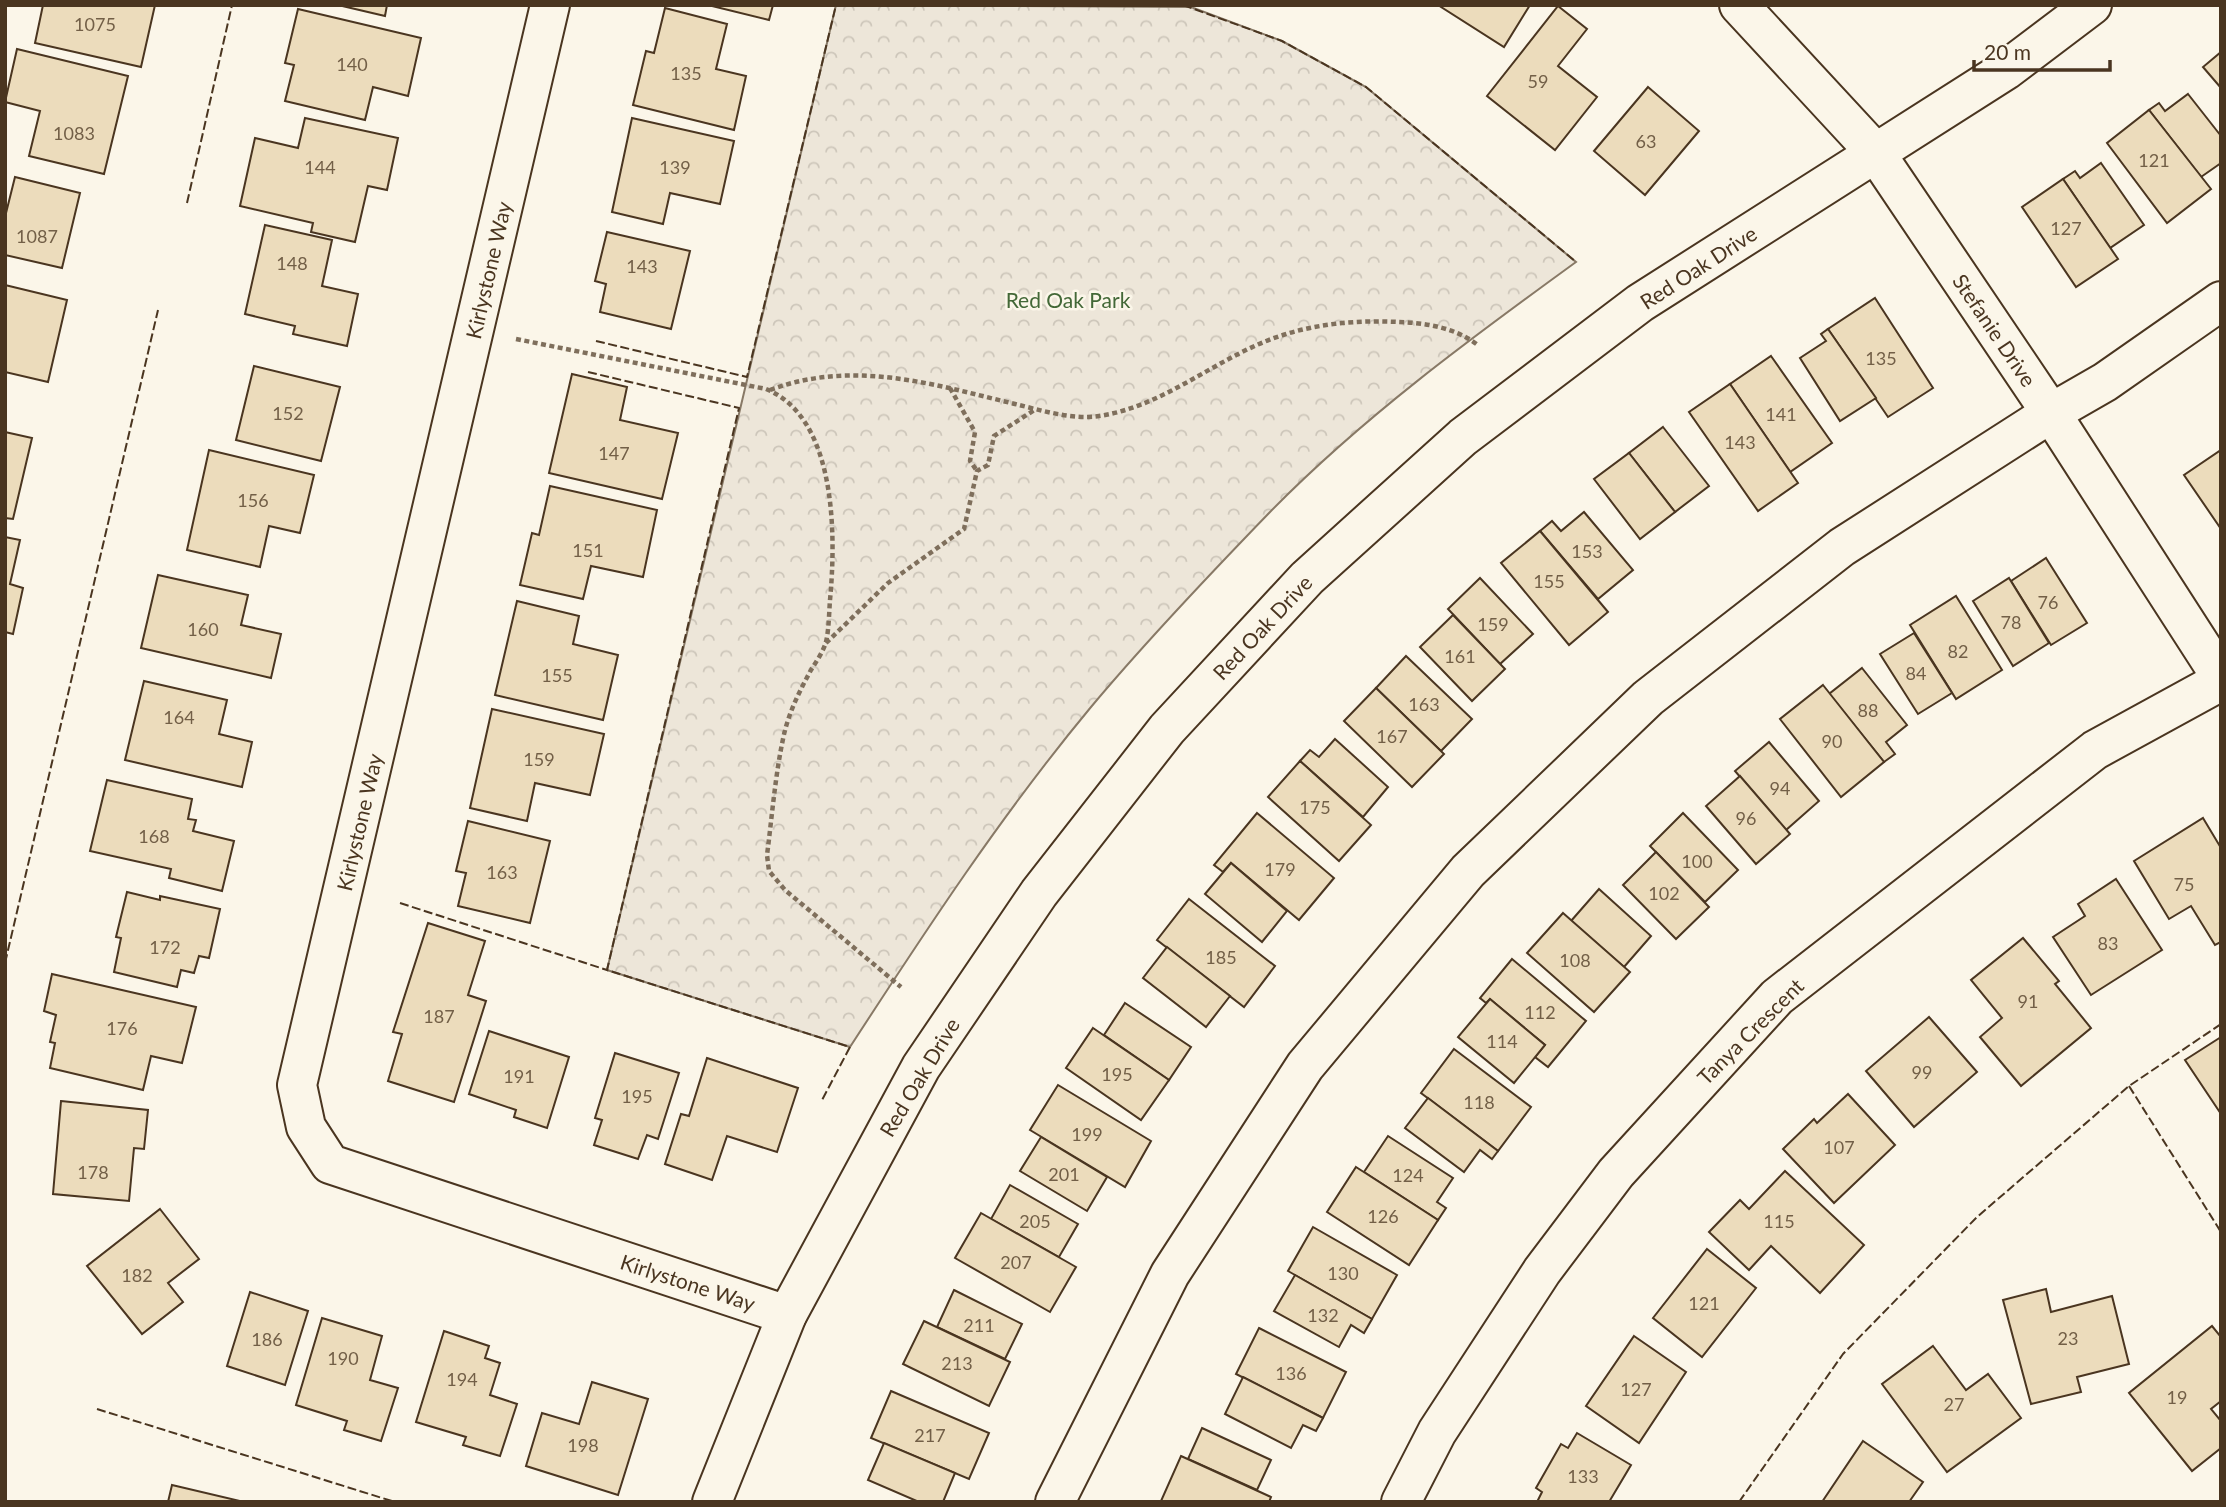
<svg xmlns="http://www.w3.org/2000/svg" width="2226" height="1507" font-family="Lato,sans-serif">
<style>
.forest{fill:url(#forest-crowns);stroke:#887966;stroke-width:2}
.building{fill:#ecdcbc;stroke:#4a3520;stroke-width:2}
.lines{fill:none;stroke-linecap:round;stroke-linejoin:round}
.minor-casing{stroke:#4a3520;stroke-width:42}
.path{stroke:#7f6f5c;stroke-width:4.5;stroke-dasharray:5 3.5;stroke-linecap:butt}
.minor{stroke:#fbf6e9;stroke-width:38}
.fence{stroke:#4a3520;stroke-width:2;stroke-dasharray:9 3.5;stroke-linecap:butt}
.labels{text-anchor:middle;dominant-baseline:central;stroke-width:5;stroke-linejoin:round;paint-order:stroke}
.number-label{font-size:18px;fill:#725f47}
.street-label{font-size:21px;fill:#4a3520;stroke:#fbf6e9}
.park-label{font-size:21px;fill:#436837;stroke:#fbf6e9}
</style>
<defs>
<pattern id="forest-crowns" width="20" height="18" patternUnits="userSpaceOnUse" patternTransform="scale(1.75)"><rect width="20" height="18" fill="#ede6d9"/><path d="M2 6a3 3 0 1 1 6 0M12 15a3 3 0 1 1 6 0" fill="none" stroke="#cdc6ba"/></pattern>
</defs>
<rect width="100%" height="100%" fill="#fbf6e9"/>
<path class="forest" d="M836 5 1191 7 1282 41 1366 87 1576 262C1470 339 1362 418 1270 512 1210 574 1147 640 1091 707 1002 814 926 930 850 1047L607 970Z"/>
<g class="building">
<path d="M43 5H155L141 67 35 43Z"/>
<path d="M338 5H387L385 16Z"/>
<path d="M708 5H773L769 20Z"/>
<path d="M1438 5H1530L1504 47Z"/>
<path d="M1558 6 1587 29 1558 66 1597 97 1555 150 1487 96Z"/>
<path d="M665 8 727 24 716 69 746 76 734 130 633 105 646 51 654 53Z"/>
<path d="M298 9 421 38 408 96 373 87 365 120 285 101 294 65 285 63Z"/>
<path d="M17 49 128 76 104 174 29 156 40 111 5 102Z"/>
<path d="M2221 52V88L2203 67Z"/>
<path d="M1648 87 1699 131 1645 195 1594 151Z"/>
<path d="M2188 94 2221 136V163L2201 177 2149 110 2159 103 2165 111Z"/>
<path d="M2149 110 2211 189 2167 223 2107 143Z"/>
<path d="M305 118 398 138 387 190 368 186 355 242 311 232 313 223 240 206 255 138 298 148Z"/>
<path d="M632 118 734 141 720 204 670 193 663 224 612 212Z"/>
<path d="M2101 163 2144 225 2110 248 2063 179 2075 171 2080 178Z"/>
<path d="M15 177 80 193 62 268 5 255V217Z"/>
<path d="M2063 179 2118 259 2076 287 2022 207Z"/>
<path d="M265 225 332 240 322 286 358 294 347 346 293 334 295 326 245 314Z"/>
<path d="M607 232 690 251 671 329 600 312 606 284 595 281Z"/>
<path d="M5 285 67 300 48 382 5 372Z"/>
<path d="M1875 298 1933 388 1888 417 1828 329Z"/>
<path d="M1828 329 1876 398 1840 421 1800 358 1826 341 1821 334Z"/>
<path d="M1771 356 1832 443 1790 472 1730 384Z"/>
<path d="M254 366 340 387 321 461 236 440Z"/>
<path d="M572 374 627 387 620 420 678 433 662 499 549 473Z"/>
<path d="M1730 384 1798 483 1758 511 1689 412Z"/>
<path d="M1663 427 1709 486 1675 512 1629 453Z"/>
<path d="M5 432 32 438 13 519 5 518Z"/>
<path d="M209 450 314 475 300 533 269 526 260 567 187 550Z"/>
<path d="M2221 450V529L2184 475Z"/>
<path d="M1629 453 1675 512 1640 539 1594 479Z"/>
<path d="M550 486 657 510 643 577 591 566 583 599 520 585 532 533 539 535Z"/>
<path d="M1584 512 1633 570 1598 599 1540 531 1552 521 1561 531Z"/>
<path d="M1540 531 1608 612 1569 645 1501 563Z"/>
<path d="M5 537 20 540 10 584 23 588 13 634 5 632Z"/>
<path d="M2046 558 2087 623 2051 645 2011 581Z"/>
<path d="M158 575 248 595 241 625 281 634 271 678 141 648Z"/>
<path d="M1480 578 1533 634 1500 664 1448 609Z"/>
<path d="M2009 578 2049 643 2013 666 1973 601Z"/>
<path d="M1956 596 2002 670 1956 699 1910 625Z"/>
<path d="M517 601 579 616 573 644 618 655 603 720 495 695Z"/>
<path d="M1453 615 1505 669 1472 701 1420 647Z"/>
<path d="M1914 633 1952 693 1918 714 1880 654Z"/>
<path d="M1406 656 1472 719 1441 751 1376 688Z"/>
<path d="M1862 668 1907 725 1886 742 1895 754 1884 762 1829 694Z"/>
<path d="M144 681 227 700 219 734 252 742 242 787 125 760Z"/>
<path d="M1823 685 1884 762 1841 797 1780 719Z"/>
<path d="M1376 688 1444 754 1412 787 1344 721Z"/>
<path d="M492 709 604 734 590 795 535 783 527 821 470 808Z"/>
<path d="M1335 739 1388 787 1363 817 1300 761 1310 750 1319 757Z"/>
<path d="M1769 742 1819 801 1786 830 1735 771Z"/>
<path d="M1300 761 1371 825 1339 861 1268 797Z"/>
<path d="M1740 776 1790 834 1756 864 1706 806Z"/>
<path d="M107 780 192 799 188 819 196 820 193 831 234 841 222 891 169 878 171 869 90 851Z"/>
<path d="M1257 813 1334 878 1299 920 1231 863 1223 872 1214 865Z"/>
<path d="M1683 813 1738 870 1705 902 1650 846Z"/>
<path d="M2203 818 2221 848V942L2215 945 2191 906 2169 919 2134 861Z"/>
<path d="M468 821 550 841 530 923 458 906 466 873 456 871Z"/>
<path d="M1656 852 1709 907 1676 939 1623 885Z"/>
<path d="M1231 863 1287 911 1262 942 1205 894Z"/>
<path d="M2116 879 2162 950 2091 995 2053 937 2085 916 2078 904Z"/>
<path d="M1599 889 1651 936 1624 967 1571 921Z"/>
<path d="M127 892 160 900V896L220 909 209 958 199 956 194 973 181 970 177 987 114 972 121 938 116 937Z"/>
<path d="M1189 899 1275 966 1244 1007 1157 940Z"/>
<path d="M1563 913 1630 972 1594 1012 1527 953Z"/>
<path d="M428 923 485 941 468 995 486 1001 454 1102 388 1081 402 1034 393 1032Z"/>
<path d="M2023 938 2059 981 2055 984 2091 1028 2021 1086 1980 1037 2002 1018 1971 980Z"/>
<path d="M1167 947 1230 996 1206 1027 1143 978Z"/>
<path d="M1512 959 1586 1021 1548 1067 1535 1057 1545 1045 1490 999 1486 1003 1480 998Z"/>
<path d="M52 974 196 1007 182 1063 151 1056 143 1090 50 1068 55 1043 50 1042 56 1015 44 1011Z"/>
<path d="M1490 999 1545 1045 1514 1083 1458 1037Z"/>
<path d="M1125 1003 1191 1047 1169 1080 1104 1035Z"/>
<path d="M1929 1017 1977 1072 1914 1127 1866 1071Z"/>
<path d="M1093 1028 1169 1080 1141 1120 1066 1068Z"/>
<path d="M489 1031 569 1057 547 1128 514 1117 516 1110 469 1094Z"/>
<path d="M2221 1037V1114L2185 1060Z"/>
<path d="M1454 1049 1531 1107 1498 1151 1421 1093Z"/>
<path d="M615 1053 679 1073 658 1139 647 1135 638 1159 594 1145 602 1120 595 1118Z"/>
<path d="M707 1058 798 1088 777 1152 727 1136 712 1180 665 1164 681 1114 689 1116Z"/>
<path d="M1058 1085 1151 1141 1125 1187 1030 1130Z"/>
<path d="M1848 1094 1895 1145 1834 1203 1783 1149 1814 1119 1817 1123Z"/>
<path d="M1428 1098 1498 1151 1492 1159 1480 1150 1464 1172 1405 1128Z"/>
<path d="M61 1101 148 1110 144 1149 134 1148 129 1201 53 1194Z"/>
<path d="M1388 1136 1453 1178 1437 1202 1446 1208 1438 1220 1364 1172Z"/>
<path d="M1041 1137 1107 1177 1087 1211 1020 1171Z"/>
<path d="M1356 1167 1438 1220 1409 1265 1327 1212Z"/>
<path d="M1785 1171 1864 1245 1820 1293 1771 1246 1749 1270 1709 1232 1740 1200 1749 1209Z"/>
<path d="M1010 1185 1078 1224 1059 1257 991 1219Z"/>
<path d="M160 1209 199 1259 168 1283 183 1302 142 1334 87 1266Z"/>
<path d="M981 1213 1076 1267 1050 1312 955 1258Z"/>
<path d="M1313 1227 1397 1275 1372 1319 1288 1271Z"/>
<path d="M1707 1249 1756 1288 1702 1357 1653 1318Z"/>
<path d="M1295 1275 1372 1319 1364 1333 1351 1325 1339 1347 1274 1311Z"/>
<path d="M2046 1289 2051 1312 2112 1296 2129 1364 2077 1377 2081 1392 2031 1404 2003 1300Z"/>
<path d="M954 1290 1022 1324 1005 1359 937 1327Z"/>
<path d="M250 1292 308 1311 285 1385 227 1366Z"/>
<path d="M322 1318 382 1336 370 1380 398 1388 381 1441 344 1430 347 1421 296 1405Z"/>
<path d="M924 1321 1010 1362 989 1406 903 1364Z"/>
<path d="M2212 1326 2221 1337V1401L2211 1409 2221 1421V1448L2192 1471 2129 1393Z"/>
<path d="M1259 1328 1346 1372 1323 1418 1236 1374Z"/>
<path d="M444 1331 489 1346 485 1358 500 1363 490 1395 517 1404 500 1456 463 1445 466 1437 416 1422Z"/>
<path d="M1634 1336 1686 1372 1639 1443 1586 1406Z"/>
<path d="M1933 1346 1966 1390 1988 1374 2021 1418 1947 1472 1882 1384Z"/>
<path d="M1243 1377 1323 1418 1316 1431 1303 1425 1291 1448 1225 1414Z"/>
<path d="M592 1382 648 1399 618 1495 526 1466 542 1413 579 1424Z"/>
<path d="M891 1391 989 1433 969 1479 871 1438Z"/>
<path d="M1202 1428 1271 1460 1257 1490 1188 1459Z"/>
<path d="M1577 1433 1631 1465 1609 1502H1537L1542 1492 1536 1488 1561 1444 1568 1448Z"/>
<path d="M1863 1441 1923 1482 1909 1502H1822Z"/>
<path d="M884 1443 955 1473 943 1502H919L868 1480Z"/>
<path d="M1181 1456 1271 1497 1269 1502 1161 1501Z"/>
<path d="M172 1485 240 1501V1502H168Z"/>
</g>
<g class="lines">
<g class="minor-casing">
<g id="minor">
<path d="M550 5 297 1085 306 1127 330 1164 787 1315"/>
<path d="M1739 5 1875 152 2051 413 2221 677"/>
<path d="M712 1502 787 1315 921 1067 1039 893 1167 729 1307 578 1463 437 1640 303 2006 70 2092 5"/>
<path d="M1055 1502 1170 1274 1305 1066 1468 871 1648 698 1842 547 2051 413 2105 382 2221 301"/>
<path d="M1401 1502 1437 1432 1542 1271 1616 1173 1777 997 2095 750 2221 681"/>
</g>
</g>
<g class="path">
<path d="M516 339 766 389C837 418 836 536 830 600 829 613 829 629 826 642 823 652 816 662 811 670 799 692 788 714 783 739 775 777 772 817 767 855L769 871 785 890 901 987"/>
<path d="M950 388 975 432 970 461 977 471"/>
<path d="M770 390C853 359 932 384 1015 404 1040 410 1072 420 1099 416 1167 406 1219 355 1283 335 1320 323 1361 320 1399 322 1427 323 1457 328 1479 346"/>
<path d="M826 643 888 583 964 529 977 471 988 465 994 436 1036 409"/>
</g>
<use href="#minor" class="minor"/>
<g class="fence">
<path d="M1183 5 1282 41 1366 87 1576 262"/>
<path d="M187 203 232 5"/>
<path d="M596 341 747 377 836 5"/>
<path d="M588 372 739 408 607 970 850 1047 821 1102"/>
<path d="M400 903 607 970"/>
<path d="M5 963 158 310"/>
<path d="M2129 1086 2221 1232"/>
<path d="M97 1409 395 1502"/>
<path d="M1739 1502 1843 1354 1977 1217 2129 1086 2221 1024"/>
</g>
</g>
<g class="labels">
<g class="number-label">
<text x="95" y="24">1075</text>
<text x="352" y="64">140</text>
<text x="686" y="73">135</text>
<text x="1538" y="81">59</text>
<text x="74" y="133">1083</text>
<text x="1646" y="141">63</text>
<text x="2154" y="160">121</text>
<text x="320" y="167">144</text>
<text x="675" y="167">139</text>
<text x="2066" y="228">127</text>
<text x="37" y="236">1087</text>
<text x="292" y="263">148</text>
<text x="642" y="266">143</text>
<text x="1881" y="358">135</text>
<text x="288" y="413">152</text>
<text x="1781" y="414">141</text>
<text x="1740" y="442">143</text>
<text x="614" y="453">147</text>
<text x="253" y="500">156</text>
<text x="588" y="550">151</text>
<text x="1587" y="551">153</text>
<text x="1549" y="581">155</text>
<text x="2048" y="602">76</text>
<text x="2011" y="622">78</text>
<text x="1493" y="624">159</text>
<text x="203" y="629">160</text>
<text x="1958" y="651">82</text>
<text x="1460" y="656">161</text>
<text x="1916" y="673">84</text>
<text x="557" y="675">155</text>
<text x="1424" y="704">163</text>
<text x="1868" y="710">88</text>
<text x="179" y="717">164</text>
<text x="1392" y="736">167</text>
<text x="1832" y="741">90</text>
<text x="539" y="759">159</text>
<text x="1780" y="788">94</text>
<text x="1315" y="807">175</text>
<text x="1746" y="818">96</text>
<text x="154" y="836">168</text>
<text x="1697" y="861">100</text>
<text x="1280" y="869">179</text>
<text x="502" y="872">163</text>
<text x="2184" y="884">75</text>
<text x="1664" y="893">102</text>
<text x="2108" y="943">83</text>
<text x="165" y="947">172</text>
<text x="1221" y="957">185</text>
<text x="1575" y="960">108</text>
<text x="2028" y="1001">91</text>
<text x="1540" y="1012">112</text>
<text x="439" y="1016">187</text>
<text x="122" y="1028">176</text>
<text x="1502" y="1041">114</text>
<text x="1922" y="1072">99</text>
<text x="1117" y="1074">195</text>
<text x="519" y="1076">191</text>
<text x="637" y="1096">195</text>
<text x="1479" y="1102">118</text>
<text x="1087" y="1134">199</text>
<text x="1839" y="1147">107</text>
<text x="93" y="1172">178</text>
<text x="1064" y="1174">201</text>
<text x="1408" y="1175">124</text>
<text x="1383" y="1216">126</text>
<text x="1035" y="1221">205</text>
<text x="1779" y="1221">115</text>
<text x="1016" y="1262">207</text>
<text x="1343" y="1273">130</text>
<text x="137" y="1275">182</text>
<text x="1704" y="1303">121</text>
<text x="1323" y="1315">132</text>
<text x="979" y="1325">211</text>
<text x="2068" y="1338">23</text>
<text x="267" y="1339">186</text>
<text x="343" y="1358">190</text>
<text x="957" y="1363">213</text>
<text x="1291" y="1373">136</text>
<text x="462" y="1379">194</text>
<text x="1636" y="1389">127</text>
<text x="2177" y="1397">19</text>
<text x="1954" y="1404">27</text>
<text x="930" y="1435">217</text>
<text x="583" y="1445">198</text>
<text x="1583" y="1476">133</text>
</g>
<g class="street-label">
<text transform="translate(1698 267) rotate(-33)">Red Oak Drive</text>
<text transform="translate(488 270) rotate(-77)">Kirlystone Way</text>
<text transform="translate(1995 330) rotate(56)">Stefanie Drive</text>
<text transform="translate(1262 627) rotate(-47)">Red Oak Drive</text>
<text transform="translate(359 822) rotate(-77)">Kirlystone Way</text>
<text transform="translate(1750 1031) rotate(-45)">Tanya Crescent</text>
<text transform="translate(919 1077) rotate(-59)">Red Oak Drive</text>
<text transform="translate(688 1282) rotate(18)">Kirlystone Way</text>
</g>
<g class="park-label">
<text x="1068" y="299">Red Oak Park</text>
</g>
</g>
<rect width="2226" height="1507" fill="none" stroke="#4a3520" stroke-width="14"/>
<path d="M1974 60v10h136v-10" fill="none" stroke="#4a3520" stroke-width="3.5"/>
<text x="1984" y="60" font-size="21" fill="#4a3520" stroke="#fbf6e9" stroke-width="5" paint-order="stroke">20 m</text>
</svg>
